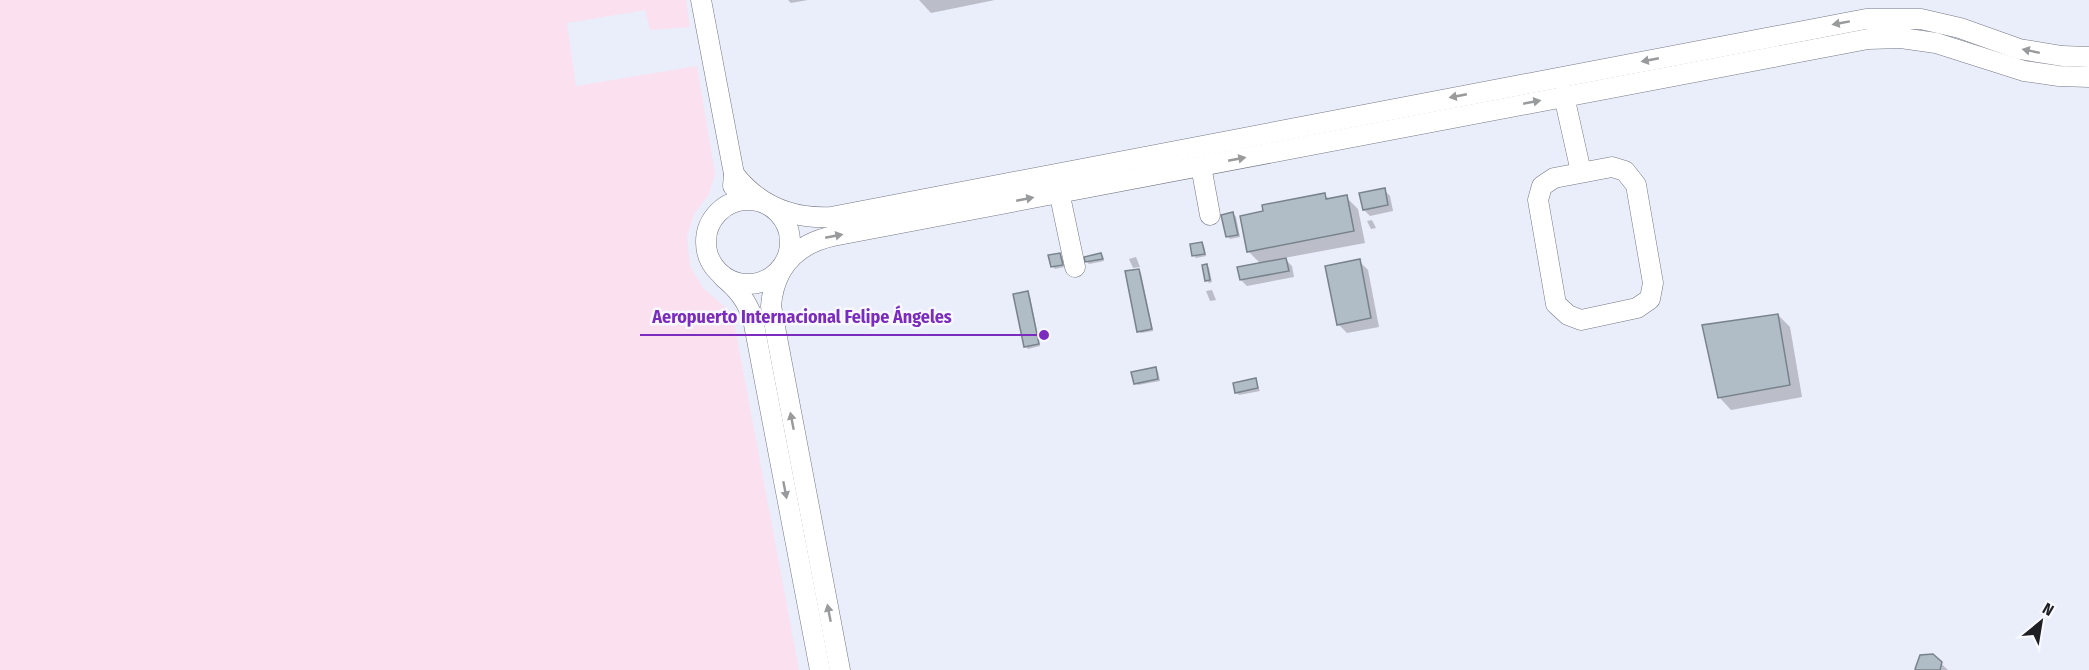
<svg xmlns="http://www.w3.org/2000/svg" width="2089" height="670" font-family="'Fira Sans Condensed',sans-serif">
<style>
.built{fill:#eaedfa}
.green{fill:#fbe1f0}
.shadow{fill:#0003}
.building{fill:#b1bdc6;stroke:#78838c;stroke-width:1.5}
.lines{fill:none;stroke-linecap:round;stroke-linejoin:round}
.minor-casing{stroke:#757884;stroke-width:21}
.minor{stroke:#fff;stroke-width:20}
.oneway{fill:#999a9c}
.leader{fill:none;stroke:#7b2cbf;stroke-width:2}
.callout-dot{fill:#7b2cbf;stroke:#f8f9ff;stroke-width:2}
.callout-label{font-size:18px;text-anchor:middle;font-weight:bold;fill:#7b2cbf;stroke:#f8f9ff;stroke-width:5;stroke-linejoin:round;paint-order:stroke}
</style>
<rect width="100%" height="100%" fill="#f8f9ff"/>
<rect class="built" x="0" y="0" width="2089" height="670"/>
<path class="green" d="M0 0H686L690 27 650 30 645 10 567 23 576 86 697 66 715 174 709 194 694 214 687 237 690 266 703 288 726 308 734 322 799 670H0Z"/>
<g class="shadow">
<path d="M788 0H808L791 3Z"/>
<path d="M919 0H995L931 13Z"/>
<path d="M1384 190 1390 196 1393 211 1370 216 1364 210Z"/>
<path d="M1325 195 1330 200 1346 197 1358 209 1365 243 1284 258 1292 266 1294 277 1247 286 1241 280 1261 264 1248 251Z"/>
<path d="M1233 214 1236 217 1240 237 1230 239 1227 236Z"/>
<path d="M1372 220 1376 228 1371 229 1367 221Z"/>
<path d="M1202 244 1204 246 1206 256 1196 258 1193 255Z"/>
<path d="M1060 255 1062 257 1064 267 1055 269 1052 266Z"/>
<path d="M1101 255 1104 261 1089 264 1087 262 1086 258Z"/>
<path d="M1136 257 1140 267 1133 268 1129 259Z"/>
<path d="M1359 261 1368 270 1379 327 1347 333 1338 324Z"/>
<path d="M1206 266 1209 268 1212 282 1209 283 1206 280Z"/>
<path d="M1139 270 1141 273 1153 331 1141 333 1139 331Z"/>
<path d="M1212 290 1216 300 1210 301 1206 291Z"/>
<path d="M1027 293 1030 296 1040 346 1028 349 1025 346Z"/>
<path d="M1778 315 1790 327 1802 397 1731 410 1719 397Z"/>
<path d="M1155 369 1158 371 1160 381 1138 385 1135 383Z"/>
<path d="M1255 380 1260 391 1239 395 1236 392Z"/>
<path d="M1932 655 1948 670H1918Z"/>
</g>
<g class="building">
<path d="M1385 188 1388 205 1363 210 1359 193Z"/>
<path d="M1325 193 1326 199 1347 195 1354 231 1247 252 1240 216 1263 211 1262 205Z"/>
<path d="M1233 212 1238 235 1226 237 1221 215Z"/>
<path d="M1202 242 1205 254 1192 256 1190 244Z"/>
<path d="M1060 253 1063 265 1051 267 1048 255Z"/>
<path d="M1101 253 1103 259 1085 262 1084 257Z"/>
<path d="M1286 258 1289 271 1240 280 1237 267Z"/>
<path d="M1360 259 1371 318 1337 325 1325 266Z"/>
<path d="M1207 264 1210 280 1205 281 1202 265Z"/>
<path d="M1139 269 1152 329 1137 332 1125 271Z"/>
<path d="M1028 291 1039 344 1024 347 1013 294Z"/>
<path d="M1778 314 1790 385 1718 398 1702 325Z"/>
<path d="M1156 367 1158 379 1134 384 1131 372Z"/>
<path d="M1256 378 1258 388 1235 393 1233 383Z"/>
<path d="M1933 654 1942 662 1940 670H1916L1915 669 1920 655Z"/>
</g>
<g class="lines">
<g class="minor-casing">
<g id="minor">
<path d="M701 0 734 174 733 186"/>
<path d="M1564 96 1581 172"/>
<path d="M1201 166 1210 215"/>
<path d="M1612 167 1625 171 1636 185 1653 283 1650 299 1637 308 1581 320 1568 315 1556 304 1538 200 1542 186 1554 178Z"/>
<path d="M734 174C758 205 791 219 831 217L1866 19H1921L1960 28 2019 49 2062 56 2089 57"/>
<path d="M1057 182 1075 267"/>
<circle cx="748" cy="242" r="42"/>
<path d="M723 277C738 289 747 301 753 319L820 670"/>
<path d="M840 670 771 306C774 268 796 244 833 236L1868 39 1901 38 1936 43 2024 71 2059 76 2089 77"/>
</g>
</g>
<use href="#minor" class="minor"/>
</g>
<defs><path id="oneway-solid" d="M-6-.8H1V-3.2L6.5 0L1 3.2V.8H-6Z" transform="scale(1.5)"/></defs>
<g class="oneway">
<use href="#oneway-solid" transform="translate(1841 23) rotate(170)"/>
<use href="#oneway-solid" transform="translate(2031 51) rotate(-168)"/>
<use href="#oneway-solid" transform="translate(1650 60) rotate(169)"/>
<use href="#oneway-solid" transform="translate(1458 96) rotate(169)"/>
<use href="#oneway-solid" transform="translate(1532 102) rotate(-11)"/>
<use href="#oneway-solid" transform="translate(1237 159) rotate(-11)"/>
<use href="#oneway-solid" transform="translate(1025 199) rotate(-11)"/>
<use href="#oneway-solid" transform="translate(834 236) rotate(-11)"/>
<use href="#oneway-solid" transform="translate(792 421) rotate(-101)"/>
<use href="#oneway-solid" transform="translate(785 490) rotate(79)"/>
<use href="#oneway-solid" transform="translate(829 613) rotate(-101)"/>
</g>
<path class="leader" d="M1044 335L964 335H640"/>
<circle class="callout-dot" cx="1044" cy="335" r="6"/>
<g class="callout-label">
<text x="802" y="323">Aeropuerto Internacional Felipe Ángeles</text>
</g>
<g transform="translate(2041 622) rotate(30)" stroke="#f8f9ff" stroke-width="4.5" paint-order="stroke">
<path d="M0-4.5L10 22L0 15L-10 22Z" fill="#1d1f24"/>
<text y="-9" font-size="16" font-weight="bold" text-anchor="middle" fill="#1d1f24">N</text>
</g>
</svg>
